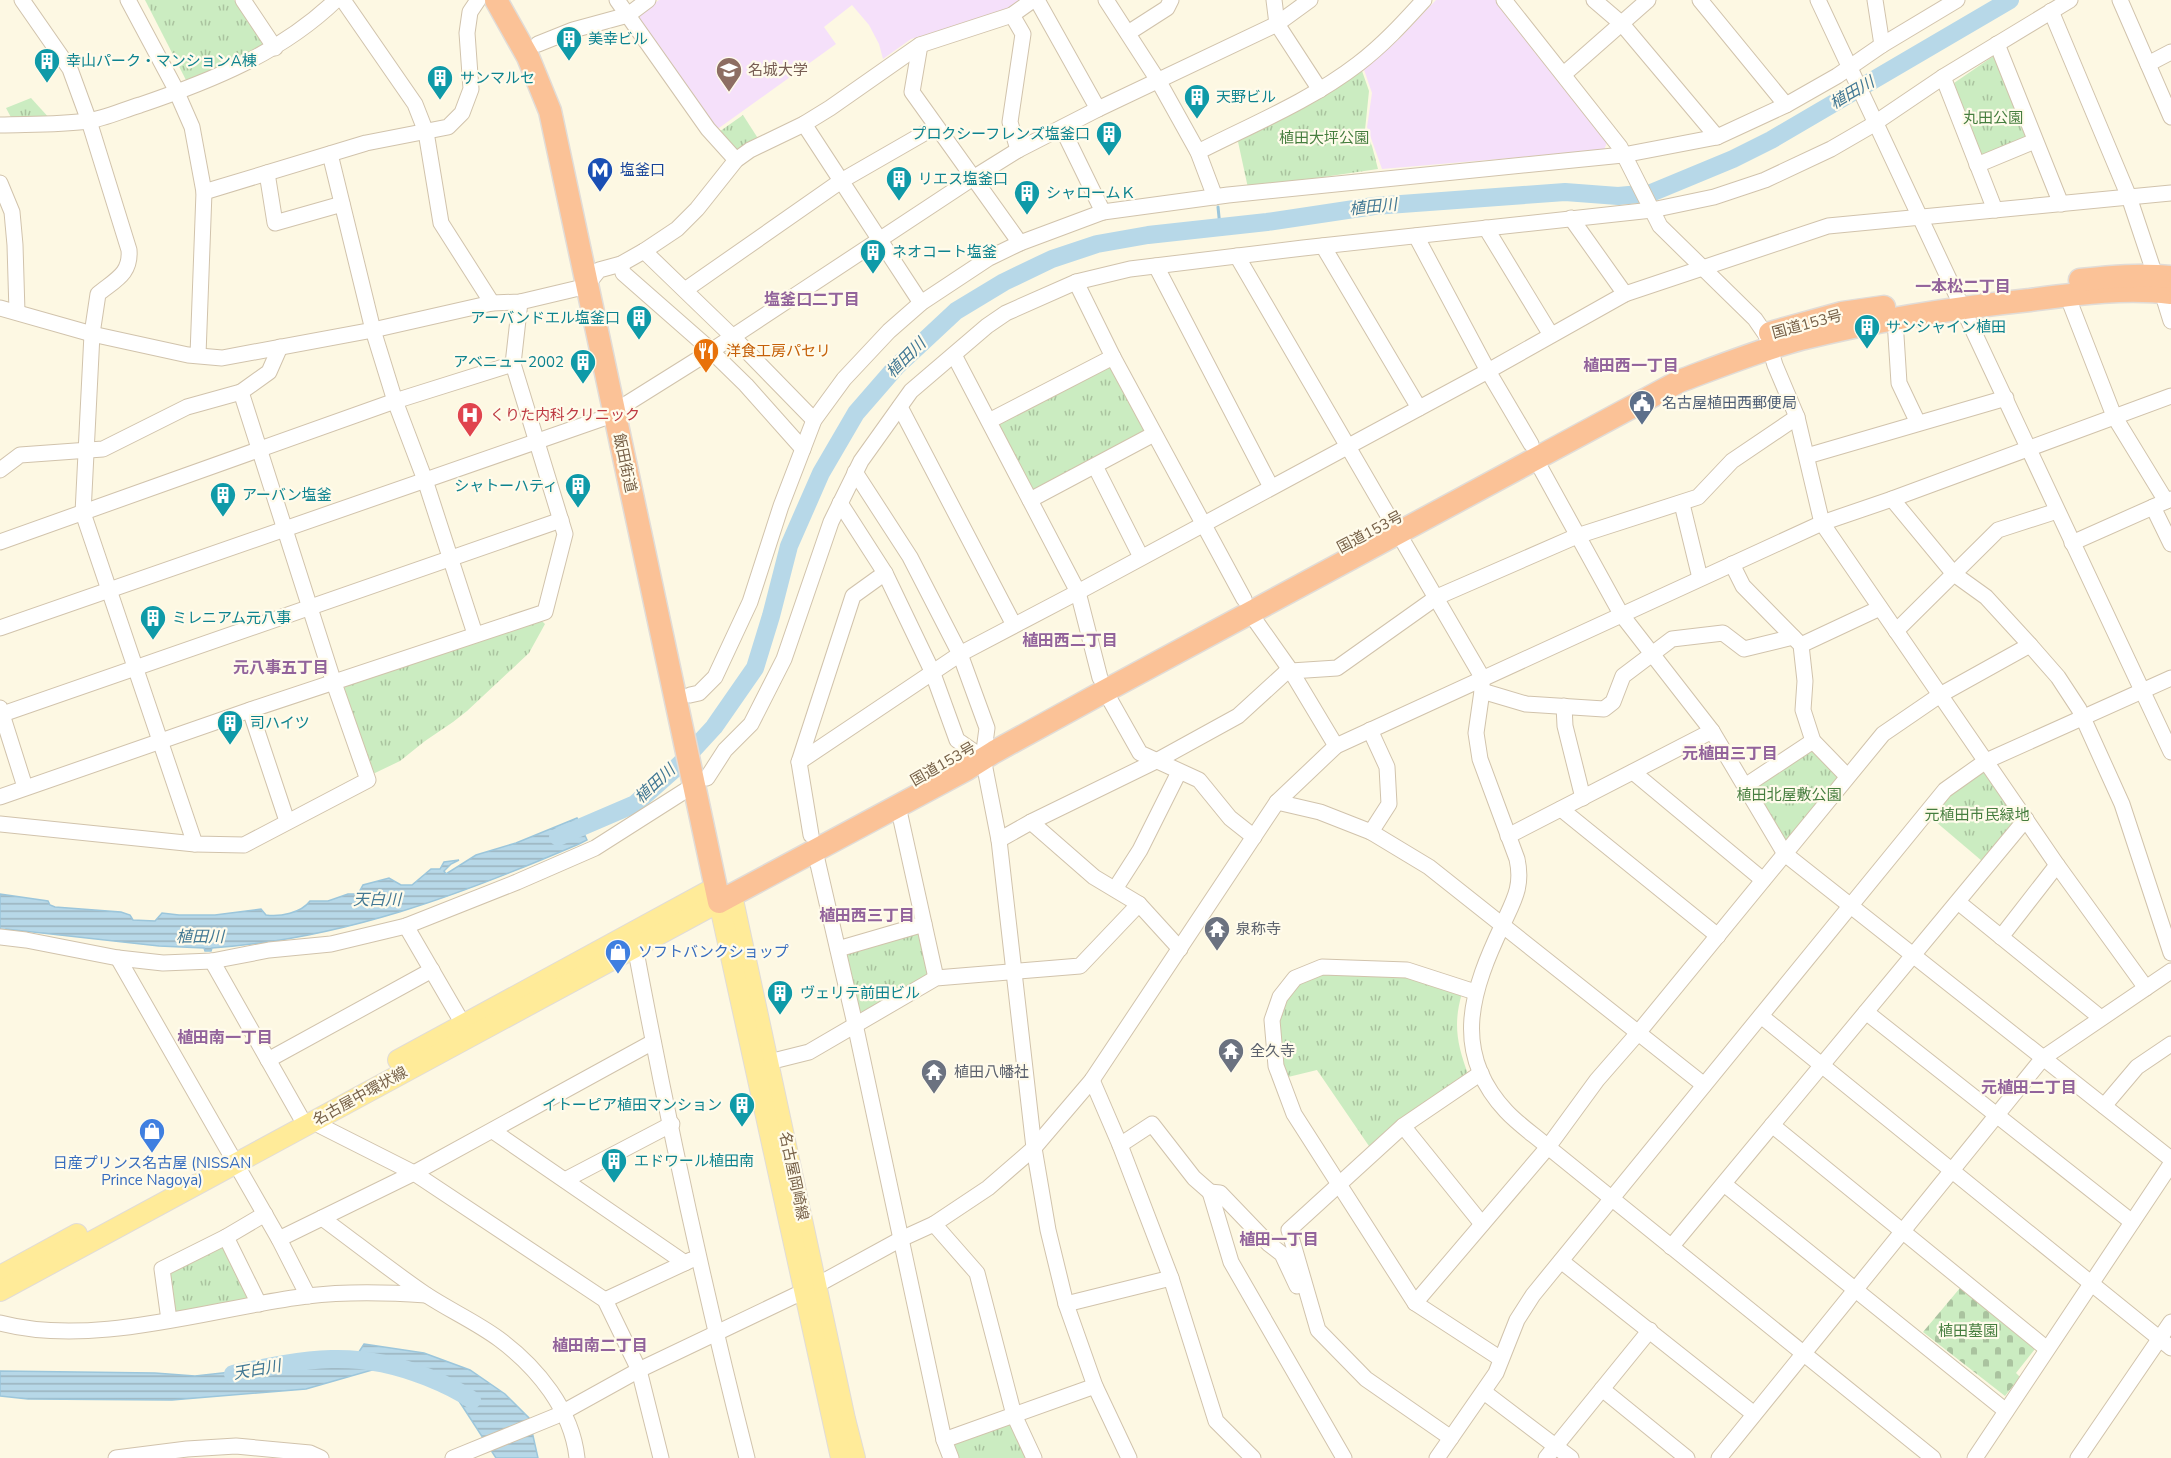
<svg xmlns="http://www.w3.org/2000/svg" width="2171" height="1458" font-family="'Nunito Sans','Noto Sans JP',sans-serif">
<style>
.education{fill:#f5e0fa}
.cemetery{fill:url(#cemetery-stones)}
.park{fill:url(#park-tufts)}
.water{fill:url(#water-rules);stroke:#9cc6db;stroke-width:1.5}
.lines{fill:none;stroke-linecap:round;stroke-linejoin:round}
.stream{stroke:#9cc6db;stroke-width:3}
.river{stroke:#b7d8e8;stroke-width:18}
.minor-casing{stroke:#d1c3ac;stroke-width:17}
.major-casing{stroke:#e1dcd7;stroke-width:22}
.highway-casing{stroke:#e1dcd7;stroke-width:25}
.minor{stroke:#fff;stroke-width:15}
.major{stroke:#ffeb99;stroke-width:20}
.highway{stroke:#fbc297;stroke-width:22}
.labels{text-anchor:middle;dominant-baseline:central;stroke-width:4.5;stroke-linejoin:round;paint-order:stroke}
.culture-label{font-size:15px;fill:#0d838f;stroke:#fffbeb;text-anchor:start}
.education-label{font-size:15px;fill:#785e54;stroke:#fffbeb;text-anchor:start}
.park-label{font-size:15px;fill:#467e3f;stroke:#fffbeb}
.transit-label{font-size:15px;fill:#164399;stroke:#fffbeb;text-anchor:start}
.street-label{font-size:15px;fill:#776148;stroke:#fffbeb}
.food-label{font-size:15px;fill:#c56008;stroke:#fffbeb;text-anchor:start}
.service-label{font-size:15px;fill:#4e5e75;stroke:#fffbeb;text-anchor:start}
.health-label{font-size:15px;fill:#be3a42;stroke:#fffbeb;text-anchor:start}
.worship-label{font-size:15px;fill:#5b616d;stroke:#fffbeb;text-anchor:start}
.shop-label{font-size:15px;fill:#366cbe;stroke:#fffbeb;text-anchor:start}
.water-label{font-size:16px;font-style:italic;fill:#427894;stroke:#fffbeb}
.neighbourhood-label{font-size:16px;font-weight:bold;fill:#92639b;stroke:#fffbeb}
</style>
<defs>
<pattern id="cemetery-stones" width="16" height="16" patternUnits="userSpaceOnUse" patternTransform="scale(1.5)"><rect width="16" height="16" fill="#cbecc1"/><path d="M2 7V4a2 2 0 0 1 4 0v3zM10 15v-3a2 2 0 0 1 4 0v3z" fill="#aac39f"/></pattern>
<pattern id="park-tufts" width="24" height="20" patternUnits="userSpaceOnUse" patternTransform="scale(1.5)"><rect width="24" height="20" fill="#cbecc1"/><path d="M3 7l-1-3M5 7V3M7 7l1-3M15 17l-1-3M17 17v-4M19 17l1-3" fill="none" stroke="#aac39f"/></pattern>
<pattern id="water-rules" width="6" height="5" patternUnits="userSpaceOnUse" patternTransform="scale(1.5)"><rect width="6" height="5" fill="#b7d8e8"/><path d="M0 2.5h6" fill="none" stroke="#9ab3be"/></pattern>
</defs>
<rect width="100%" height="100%" fill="#fdf8e3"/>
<g class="education">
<path d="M659 0H1022L1001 13 911 39 883 59 879 44 869 25 852 5 824 27 836 44 719 128 713 126 639 20 641 13Z"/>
<path d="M1436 0H1499L1608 140 1604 150 1382 169 1367 127 1372 93 1363 67 1398 40Z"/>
</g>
<path class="cemetery" d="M1960 1288 2035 1349 2016 1373 2020 1377 2005 1396 1923 1332Z"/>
<g class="park">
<path d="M145 0H234L242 8 266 46 187 82Z"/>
<path d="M1995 55 2028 137 1984 157 1980 155 1954 83Z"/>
<path d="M1361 68 1369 91 1365 130 1372 146 1378 169 1248 188 1237 137Z"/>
<path d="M31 98 51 120 14 123 6 108Z"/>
<path d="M743 115 759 140 736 155 716 134Z"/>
<path d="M1111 363 1147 433 1032 496 997 422Z"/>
<path d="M540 619 545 624 529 653 467 711 453 722 425 741 400 761 375 773 371 772 343 690 346 686Z"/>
<path d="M1812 747 1840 776 1786 842 1751 788Z"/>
<path d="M1983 767 2018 820 1982 861 1929 816 1947 796Z"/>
<path d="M921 930 931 972 863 1012 857 1011 843 951Z"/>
<path d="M1331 969 1406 975 1462 993C1453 1024 1457 1044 1468 1074L1371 1149 1317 1070 1284 1078C1279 1042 1270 997 1308 975 1314 972 1324 970 1331 969Z"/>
<path d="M224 1242 248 1296V1301L176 1313 171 1310 166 1270Z"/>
<path d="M1012 1423 1030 1458H957L952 1444Z"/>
</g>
<g class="water">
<path d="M577 818 587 840 579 844C460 895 343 939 212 948L211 951H205L204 948 159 946 6 929 5 936 0 935V894L48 901 50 905 55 907 121 912 130 915 133 920 155 921 162 913 179 915H215L261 909 266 915C280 917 301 913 310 901H328L348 894H358L363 885 389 878 401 885H412L431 869H440L444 862 459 860 451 864 444 871 446 874 476 855 516 843Z"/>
<path d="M364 1344 424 1353 470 1370 505 1394 529 1418 538 1458H496L446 1381 427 1369 398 1367 372 1370 306 1389 172 1400 28 1399 0 1396V1371L155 1373 195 1376 355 1358Z"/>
</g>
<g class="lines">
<path class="stream" d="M1218 207 1220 227"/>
<g class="river">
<path d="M558 837 635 804 679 765 714 727 755 668 771 616 789 546 821 473 856 413 896 367 956 311 1004 282 1052 259 1097 244 1148 235 1267 222 1374 206 1565 192 1618 196 1651 193 1733 159 1771 140 2010 0"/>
<path d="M233 1374C305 1359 356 1348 427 1377 442 1383 458 1390 472 1400"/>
</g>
<g class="minor-casing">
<g id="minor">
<path d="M22 0 70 69 89 121 129 250C131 274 115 280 98 294L92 334 83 513 195 844"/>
<path d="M128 0 174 86 192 127 204 192 198 355"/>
<path d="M243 0 275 48"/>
<path d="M343 0 415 104 426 132 441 223 492 303"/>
<path d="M617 0 708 129 736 160"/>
<path d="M1037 0 1098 109"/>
<path d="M1106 0 1159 82 1198 152 1215 197"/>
<path d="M1274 0 1277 24 1320 90"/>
<path d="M1504 0 1620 147 1660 226 1755 319 1766 335 1775 365 1797 417 1822 523 2057 865 2146 988"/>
<path d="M1594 0 1622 24 1717 137"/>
<path d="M1700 0 1786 105"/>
<path d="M1818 0 2171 752"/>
<path d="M1875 0 1882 45"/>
<path d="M2120 0 2171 117"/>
<path d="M2051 11 2129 197 2155 275"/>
<path d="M1012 15 1023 34 1010 122 1018 150"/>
<path d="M1128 33 1167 8 1171 0"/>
<path d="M538 44 573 30 628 15 648 0"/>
<path d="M1997 44 2061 204"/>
<path d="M920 45 912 92 1020 243"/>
<path d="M2148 64 2171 52"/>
<path d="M1564 74 1648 0"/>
<path d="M1943 77 1995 210"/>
<path d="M804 124 921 303"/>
<path d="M0 125C29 124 59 125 87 121 104 119 123 110 140 105 211 81 281 53 336 0"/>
<path d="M1062 128 1103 212"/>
<path d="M1198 152C1251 125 1310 101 1358 64 1383 45 1403 23 1424 0"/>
<path d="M330 154 373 330 395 401 425 480 475 634"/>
<path d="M1977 165 2035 141"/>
<path d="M267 173 275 223 342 204"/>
<path d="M0 183 12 212 15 245 17 312"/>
<path d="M204 192 366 143 448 127 462 113 471 89 467 33 470 12 478 0"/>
<path d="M1571 218 1625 294"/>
<path d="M1486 228 1551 335"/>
<path d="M1416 236 1488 371 1531 444"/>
<path d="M1323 246 1419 408"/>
<path d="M644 251 732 336 814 420"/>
<path d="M1237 256 1482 677V691L1476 733 1480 759 1517 859C1523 886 1514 900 1503 924 1472 989 1450 1051 1506 1111 1518 1124 1534 1135 1548 1147L1933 1458"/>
<path d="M621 264 623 273 705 345 746 385 803 449"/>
<path d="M1156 266 1271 487"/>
<path d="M1076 282 1113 357 1244 599"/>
<path d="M685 290 841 181 935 127"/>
<path d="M2162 292 2171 321"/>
<path d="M2067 295 2114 416 2166 501"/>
<path d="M0 308 92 334 188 355 222 358 373 330 492 303 520 302 579 288 587 285 599 270 621 264 644 251 677 229 697 209 736 160 750 150 804 124 830 108 920 45 1012 15 1033 0"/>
<path d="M1895 320 1899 383 1918 423"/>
<path d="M954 355 1078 592 1100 678"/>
<path d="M900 407 1014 625"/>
<path d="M989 421 1113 357"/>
<path d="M1807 456 2006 398"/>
<path d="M1535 458 1621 614 1712 731 1785 854 2171 1159"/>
<path d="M1095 466 1141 557"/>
<path d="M0 470 20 455 103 449 187 407 241 392"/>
<path d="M855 472 910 557 960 654 987 728 983 758 999 840 1034 1148 1048 1230 1066 1304 1095 1386 1129 1458"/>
<path d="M1892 499 1954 574 1986 597 2030 645 2058 677 2079 709 2122 804 2171 953"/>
<path d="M1030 500 1154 434"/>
<path d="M840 503 885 573 932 671 957 740 983 758"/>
<path d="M1682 504 1700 578"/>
<path d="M2153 507 2171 544"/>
<path d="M0 542 395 401 513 364"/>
<path d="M2072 543 2171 499"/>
<path d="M1732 564 1743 586 1801 645 1805 681 1803 710 1813 741 1847 776"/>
<path d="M1250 613 1291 671 1336 746"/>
<path d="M0 628 604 418 711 351 973 178 1018 150 1098 109 1277 24 1310 0"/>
<path d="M1896 631 1998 530 2057 511"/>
<path d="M1801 645 1880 608"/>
<path d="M1105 691 1140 753 1199 780 1230 818 1254 837"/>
<path d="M1482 691 1526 704 1604 709 1613 702 1623 676 1672 639 1723 633 1744 649 1793 637"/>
<path d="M690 695 699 693 715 677 750 602 781 506 814 420 844 379 889 331 921 303 989 258 1020 243 1103 212 1228 195 1623 155 1717 137 1786 105 1837 76 1882 45 1957 0"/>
<path d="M1564 706 1565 726 1583 798"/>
<path d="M0 708 25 787"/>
<path d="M250 710 287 821"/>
<path d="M0 715 561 520"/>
<path d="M1370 730 1387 767 1389 804 1371 832"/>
<path d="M799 762 960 654 1078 592 1488 371 1625 294 1828 226 2171 193"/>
<path d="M1633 772 1763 880"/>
<path d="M707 778 725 750 751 724 784 659 831 522 861 461 911 391 987 326 1006 313 1076 282 1130 269 1303 248 1652 210 1714 197 1765 180 1831 149 1869 127 1943 77 2070 0"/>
<path d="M1745 786 1813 741"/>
<path d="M0 797 250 710 545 612 565 534 513 364 520 302"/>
<path d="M1277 802 1320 812 1371 832 1429 867 1704 1085"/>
<path d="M898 806 936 978"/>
<path d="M1561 809 1718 936"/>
<path d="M1031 822 1094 877 1139 904 1180 949"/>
<path d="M0 824 195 844 244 845 368 780 334 683 241 392 269 372 280 347"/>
<path d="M811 835 799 762 853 596 885 573"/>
<path d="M1508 836 1712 731"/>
<path d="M999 840 1031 822 1158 760 1238 716 1284 674 1291 671 1337 668 1437 597 1577 536 1698 497 1732 461 1797 417"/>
<path d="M815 851 855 1024 944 1440 951 1458"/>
<path d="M1115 889 1140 850 1179 772"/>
<path d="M1958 902 2101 1018"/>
<path d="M406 926 463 1024"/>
<path d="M0 937 26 940 118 958 163 963 212 961 269 950 331 944 406 926 517 882 595 848 694 785"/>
<path d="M2001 937 2057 865"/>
<path d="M635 946C667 1118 704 1289 747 1458"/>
<path d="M838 949 924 924"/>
<path d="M118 958 279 1239 308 1296"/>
<path d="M212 961 300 1116"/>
<path d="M1475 992 1407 970 1322 967 1295 978 1280 997 1272 1020 1276 1066 1294 1114 1415 1303 1501 1359"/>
<path d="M1866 1012 2132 1222"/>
<path d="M1761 1016 2171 1348"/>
<path d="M268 1060 432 970"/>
<path d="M769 1062 809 1052 936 978 1080 966 1139 904"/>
<path d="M1092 1080 1120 1145 1171 1278 1216 1421 1253 1458"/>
<path d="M2104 1106 2137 1067 2171 1044"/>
<path d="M313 1122 414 1173 605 1300 639 1370 661 1458"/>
<path d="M1772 1125 2047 1349"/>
<path d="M1403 1126 1482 1224"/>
<path d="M493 1131 685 1263"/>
<path d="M1120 1145 1152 1124 1194 1178 1210 1192"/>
<path d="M565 1180 672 1124"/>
<path d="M1724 1184 2006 1411"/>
<path d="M322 1218C356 1243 390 1270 425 1294 449 1310 476 1322 499 1339 537 1367 572 1410 577 1458"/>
<path d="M934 1224 988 1188 1034 1148 1092 1080 1277 802 1336 746 1822 523 1892 499 2171 396"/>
<path d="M226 1237 259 1304"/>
<path d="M279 1239 414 1173 653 1042"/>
<path d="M1671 1247 2026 819"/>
<path d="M1561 1261 1754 1414"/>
<path d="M1297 1286 1282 1254 1269 1244 1220 1193 1210 1192 1231 1262 1344 1458"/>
<path d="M605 1300 691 1260"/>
<path d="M1415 1303 1548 1147 1597 1080 1638 1033 1883 734 1940 695 2030 645"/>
<path d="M1066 1304 1171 1278"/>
<path d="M169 1320 162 1269 226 1237 265 1214"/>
<path d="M0 1323C95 1348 211 1308 307 1296 347 1291 386 1292 426 1295"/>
<path d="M1602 1389 1687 1458"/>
<path d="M1484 1392 1571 1458"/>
<path d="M1451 1438 1366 1379 1318 1330 1289 1230 1403 1126 1481 1073"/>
<path d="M944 1440 1095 1386"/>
<path d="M116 1458 187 1449 236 1446 310 1453 321 1458"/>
<path d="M453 1458 556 1416 639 1370 817 1285 901 1239 934 1224 977 1273 1014 1415 1034 1458"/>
<path d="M1437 1458 1496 1373 1517 1320 1533 1295 1945 790 1986 761 2171 678"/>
<path d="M1546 1458 1650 1330"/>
<path d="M1719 1458 2043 1058 2171 971"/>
<path d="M1975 1458 2171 1164"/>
<path d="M2078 1458 2171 1322"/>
</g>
</g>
<g class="major-casing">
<g id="major">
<path d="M732 895 845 1419 855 1458"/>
<path d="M398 1060 716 887"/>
<path d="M0 1276 77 1234"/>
<path d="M0 1291 719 902 841 1458"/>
</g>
</g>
<g class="highway-casing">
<g id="highway">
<path d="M496 0 528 57 550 111 719 902 967 769 994 752 1105 691 1680 381C1720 366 1760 350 1801 339 1876 320 1953 308 2030 300 2076 294 2125 287 2171 293"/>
<path d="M2080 280C2110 277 2141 274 2171 277"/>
<path d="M1770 333 1842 313 1884 307"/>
</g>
</g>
<use href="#minor" class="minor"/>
<use href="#major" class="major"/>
<use href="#highway" class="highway"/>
</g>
<defs>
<g id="building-pin" transform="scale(1.35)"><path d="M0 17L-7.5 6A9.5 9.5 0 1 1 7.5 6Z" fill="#0f9aa8" stroke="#fffbeb"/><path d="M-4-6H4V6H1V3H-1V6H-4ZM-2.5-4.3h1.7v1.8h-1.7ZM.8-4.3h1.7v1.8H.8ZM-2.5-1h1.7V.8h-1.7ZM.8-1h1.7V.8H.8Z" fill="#fff"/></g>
<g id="university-pin" transform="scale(1.35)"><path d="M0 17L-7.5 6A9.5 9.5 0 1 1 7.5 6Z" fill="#8d6e63" stroke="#fffbeb"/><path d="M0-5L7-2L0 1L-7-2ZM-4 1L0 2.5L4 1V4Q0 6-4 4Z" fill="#fff"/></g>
<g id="metro-pin" transform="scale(1.35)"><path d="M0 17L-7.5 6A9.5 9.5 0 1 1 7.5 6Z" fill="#1a4fb4" stroke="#fffbeb"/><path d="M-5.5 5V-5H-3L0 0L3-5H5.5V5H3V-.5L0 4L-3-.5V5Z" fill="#fff"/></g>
<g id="restaurant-pin" transform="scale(1.35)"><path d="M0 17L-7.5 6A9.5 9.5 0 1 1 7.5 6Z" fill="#e8710a" stroke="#fffbeb"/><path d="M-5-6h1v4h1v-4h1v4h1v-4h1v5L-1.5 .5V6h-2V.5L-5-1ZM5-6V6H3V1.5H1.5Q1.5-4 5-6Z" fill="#fff"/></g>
<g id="civic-pin" transform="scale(1.35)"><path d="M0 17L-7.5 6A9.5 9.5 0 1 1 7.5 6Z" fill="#5c6f8a" stroke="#fffbeb"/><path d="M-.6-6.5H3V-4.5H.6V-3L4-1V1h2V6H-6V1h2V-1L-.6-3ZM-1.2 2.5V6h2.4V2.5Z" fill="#fff"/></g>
<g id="hospital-pin" transform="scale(1.35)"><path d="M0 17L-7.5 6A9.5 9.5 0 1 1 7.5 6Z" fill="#e0444e" stroke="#fffbeb"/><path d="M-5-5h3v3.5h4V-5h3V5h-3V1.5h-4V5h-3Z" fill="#fff"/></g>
<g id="temple-pin" transform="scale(1.35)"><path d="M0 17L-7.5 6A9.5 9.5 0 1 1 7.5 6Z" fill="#6b7280" stroke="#fffbeb"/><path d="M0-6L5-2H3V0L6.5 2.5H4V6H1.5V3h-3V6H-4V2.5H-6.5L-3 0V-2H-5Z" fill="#fff"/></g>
<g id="shop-pin" transform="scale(1.35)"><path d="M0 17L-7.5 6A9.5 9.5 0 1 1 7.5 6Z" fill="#3f7fe0" stroke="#fffbeb"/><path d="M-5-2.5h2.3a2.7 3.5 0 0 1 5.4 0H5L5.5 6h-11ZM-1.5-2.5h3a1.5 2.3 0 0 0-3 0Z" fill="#fff"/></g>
</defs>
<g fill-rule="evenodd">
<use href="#building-pin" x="569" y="39"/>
<use href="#building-pin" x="47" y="61"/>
<use href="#university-pin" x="729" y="70"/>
<use href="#building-pin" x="440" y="78"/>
<use href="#building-pin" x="1197" y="97"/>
<use href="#building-pin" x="1109" y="134"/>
<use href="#metro-pin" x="600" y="170"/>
<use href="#building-pin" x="899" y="179"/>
<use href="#building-pin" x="1027" y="193"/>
<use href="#building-pin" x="873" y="252"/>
<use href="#building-pin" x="639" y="318"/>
<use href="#building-pin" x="1867" y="327"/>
<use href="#restaurant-pin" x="706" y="351"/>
<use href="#building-pin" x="583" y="362"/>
<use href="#civic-pin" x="1642" y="403"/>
<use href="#hospital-pin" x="470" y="415"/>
<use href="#building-pin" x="578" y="486"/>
<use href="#building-pin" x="223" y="495"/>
<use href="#building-pin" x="153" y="618"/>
<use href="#building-pin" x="230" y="723"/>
<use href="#temple-pin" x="1217" y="929"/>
<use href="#shop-pin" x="618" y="952"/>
<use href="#building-pin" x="780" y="993"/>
<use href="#temple-pin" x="1231" y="1051"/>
<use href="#temple-pin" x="934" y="1072"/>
<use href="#building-pin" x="742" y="1105"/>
<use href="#shop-pin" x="152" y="1131"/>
<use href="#building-pin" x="614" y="1161"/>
</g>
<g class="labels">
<g class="culture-label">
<text x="588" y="39">美幸ビル</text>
<text x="66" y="61">幸山パーク・マンションA棟</text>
<text x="460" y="78">サンマルセ</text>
<text x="1216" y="97">天野ビル</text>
<text x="1090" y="134" text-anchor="end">プロクシーフレンズ塩釜口</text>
<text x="918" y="179">リエス塩釜口</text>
<text x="1046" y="193">シャロームＫ</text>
<text x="892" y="252">ネオコート塩釜</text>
<text x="620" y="318" text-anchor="end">アーバンドエル塩釜口</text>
<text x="1886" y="327">サンシャイン植田</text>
<text x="564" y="362" text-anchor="end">アベニュー2002</text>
<text x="558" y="486" text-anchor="end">シャトーハティ</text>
<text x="242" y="495">アーバン塩釜</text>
<text x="172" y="618">ミレニアム元八事</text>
<text x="250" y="723">司ハイツ</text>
<text x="800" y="993">ヴェリテ前田ビル</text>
<text x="722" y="1105" text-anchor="end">イトーピア植田マンション</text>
<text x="634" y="1161">エドワール植田南</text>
</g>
<g class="education-label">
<text x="748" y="70">名城大学</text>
</g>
<g class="park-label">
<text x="1993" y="118">丸田公園</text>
<text x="1324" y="138">植田大坪公園</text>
<text x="1789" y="795">植田北屋敷公園</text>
<text x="1977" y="815">元植田市民緑地</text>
<text x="1968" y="1331">植田墓園</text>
</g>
<g class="transit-label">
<text x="620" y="170">塩釜口</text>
</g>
<g class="street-label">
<text transform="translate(1807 324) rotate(-15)">国道153号</text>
<text transform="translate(625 463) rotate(78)">飯田街道</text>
<text transform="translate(1370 532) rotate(-28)">国道153号</text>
<text transform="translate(943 764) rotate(-30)">国道153号</text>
<text transform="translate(360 1096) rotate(-29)">名古屋中環状線</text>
<text transform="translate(794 1176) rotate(78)">名古屋岡崎線</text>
</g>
<g class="food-label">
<text x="726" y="351">洋食工房パセリ</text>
</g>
<g class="service-label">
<text x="1662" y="403">名古屋植田西郵便局</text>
</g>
<g class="health-label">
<text x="490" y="415">くりた内科クリニック</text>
</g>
<g class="worship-label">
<text x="1236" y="929">泉称寺</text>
<text x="1250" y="1051">全久寺</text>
<text x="954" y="1072">植田八幡社</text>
</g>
<g class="shop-label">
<text x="638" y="952">ソフトバンクショップ</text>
<text x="152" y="1163" text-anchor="middle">日産プリンス名古屋 (NISSAN<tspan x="152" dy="17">Prince Nagoya)</tspan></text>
</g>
<g class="water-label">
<text transform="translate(1852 93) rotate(-30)">植田川</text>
<text transform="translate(1373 207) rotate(-6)">植田川</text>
<text transform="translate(906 358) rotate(-45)">植田川</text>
<text transform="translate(655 784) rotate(-43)">植田川</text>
<text x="377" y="900">天白川</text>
<text x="200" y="937">植田川</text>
<text transform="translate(257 1370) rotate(-10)">天白川</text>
</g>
<g class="neighbourhood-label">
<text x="1963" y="287">一本松二丁目</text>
<text x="812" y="300">塩釜口二丁目</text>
<text x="1631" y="366">植田西一丁目</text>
<text x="1070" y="641">植田西二丁目</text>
<text x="281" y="668">元八事五丁目</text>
<text x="1730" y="754">元植田三丁目</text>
<text x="867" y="916">植田西三丁目</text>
<text x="225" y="1038">植田南一丁目</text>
<text x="2029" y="1088">元植田二丁目</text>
<text x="1279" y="1240">植田一丁目</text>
<text x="600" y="1346">植田南二丁目</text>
</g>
</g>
</svg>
